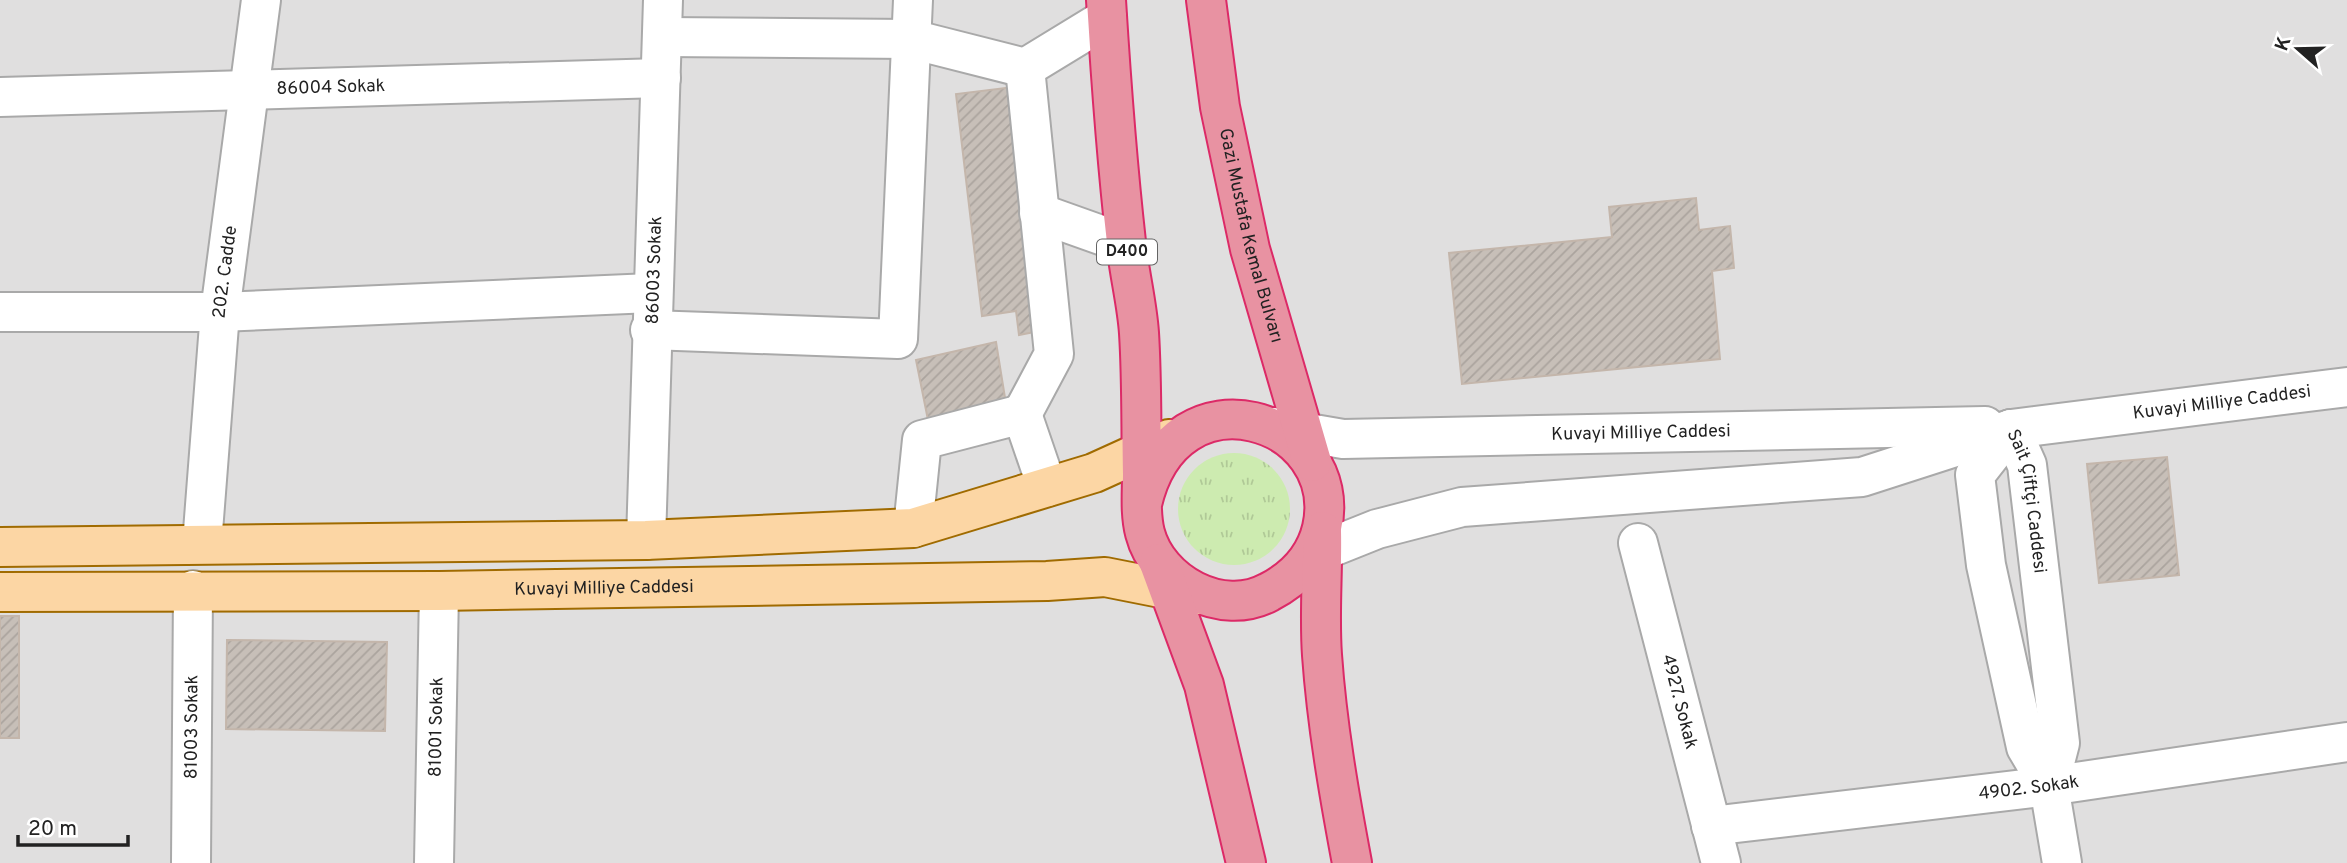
<svg xmlns="http://www.w3.org/2000/svg" width="2347" height="863" font-family="Overpass,sans-serif">
<style>
.residential{fill:#e0dfdf}
.grass{fill:url(#grass-tufts)}
.building{fill:url(#building-hatch);stroke:#c4b6ab;stroke-width:2}
.lines{fill:none;stroke-linecap:round;stroke-linejoin:round}
.minor-casing{stroke:#a9a9a9;stroke-width:42}
.major-casing{stroke:#a06b00;stroke-width:42}
.highway-casing{stroke:#dc2a67;stroke-width:42}
.minor{stroke:#fff;stroke-width:38}
.major{stroke:#fcd6a4;stroke-width:38}
.highway{stroke:#e892a2;stroke-width:38}
.labels{text-anchor:middle;dominant-baseline:central;stroke-width:7;stroke-linejoin:round;paint-order:stroke}
.shield{fill:#fff;stroke:#646464;stroke-width:2}
.shield-label{font-size:16px;font-weight:bold;fill:#222}
.street-label{font-size:18px;fill:#222;stroke:#fff}
</style>
<defs>
<pattern id="grass-tufts" width="24" height="20" patternUnits="userSpaceOnUse" patternTransform="scale(1.75)"><rect width="24" height="20" fill="#cdebb0"/><path d="M3 7l-1-3M5 7V3M7 7l1-3M15 17l-1-3M17 17v-4M19 17l1-3" fill="none" stroke="#b0c997"/></pattern>
<pattern id="building-hatch" width="6" height="6" patternUnits="userSpaceOnUse" patternTransform="scale(1.75)"><rect width="6" height="6" fill="#c7bfb8"/><path d="M-1 1l2-2M0 6l6-6M5 7l2-2" fill="none" stroke="#aba49e"/></pattern>
</defs>
<rect width="100%" height="100%" fill="#f2efe9"/>
<rect class="residential" x="0" y="0" width="2347" height="863"/>
<circle class="grass" cx="1234" cy="509" r="56"/>
<g class="building">
<path d="M1039 84 1065 326 1019 335 1016 311 982 316 956 94Z"/>
<path d="M1696 198 1699 230 1730 226 1734 268 1712 271 1720 359 1462 384 1449 253 1612 237 1609 207Z"/>
<path d="M996 342 1011 435 935 455 916 360Z"/>
<path d="M2167 457 2179 575 2099 583 2087 464Z"/>
<rect x="0" y="616" width="19" height="122"/>
<path d="M227 640 387 642 385 731 226 729Z"/>
</g>
<g class="lines">
<g class="minor-casing">
<g id="minor">
<path d="M662 37 911 39 1025 68 1107 18"/>
<path id="s1" d="M0 97 661 78"/>
<path d="M1039 213 1126 244"/>
<path d="M0 312H220L651 293"/>
<path d="M650 330 898 339 913 0"/>
<path d="M1022 414 1054 354 1025 68"/>
<path id="s2" d="M1273 427 1343 439 1985 426"/>
<path d="M2011 429 1975 475 1986 565 2026 747 2049 786 2062 863"/>
<path id="s3" d="M2011 429 2027 465 2060 743 2049 786"/>
<path d="M913 528 922 440 1022 414 1047 487"/>
<path id="s4" d="M646 540 663 0"/>
<path id="s5" d="M1638 543 1721 863"/>
<path id="s6" d="M202 544 220 312 261 0"/>
<path id="s7" d="M1312 555 1377 529 1462 507 1862 477 2011 429 2347 387"/>
<path id="s8" d="M1711 826 2049 786 2347 742"/>
<path id="s9" d="M191 863 193 590"/>
<path id="s10" d="M434 863 439 591"/>
</g>
</g>
<g class="major-casing">
<g id="major">
<path d="M0 547 646 540 913 528 1094 473 1169 439"/>
<path id="s11" d="M0 592 439 591 1047 581 1105 577 1196 595"/>
</g>
</g>
<g class="highway-casing">
<g id="highway">
<path d="M1106 0C1111 81 1117 162 1126 242 1129 273 1137 303 1139 333 1142 380 1141 427 1142 474 1142 493 1140 514 1145 533 1158 583 1222 618 1269 592 1296 578 1315 558 1322 528 1346 419 1175 362 1142 504"/>
<path id="s12" d="M1206 0 1220 107 1250 249 1312 462"/>
<path d="M1322 531C1323 572 1319 614 1322 655 1327 725 1339 794 1352 863"/>
<path d="M1159 563 1204 685 1246 863"/>
</g>
</g>
<use href="#minor" class="minor"/>
<use href="#major" class="major"/>
<use href="#highway" class="highway"/>
</g>
<g class="labels">
<rect class="shield" x="1097" y="239.5" width="60" height="25" rx="5"/>
<g class="shield-label">
<text x="1127" y="252">D400</text>
</g>
<g class="street-label">
<text stroke="none"><textPath href="#s1" startOffset="331">86004 Sokak</textPath></text>
<text stroke="none"><textPath href="#s12" startOffset="240">Gazi Mustafa Kemal Bulvarı</textPath></text>
<text stroke="none"><textPath href="#s4" startOffset="270">86003 Sokak</textPath></text>
<text stroke="none"><textPath href="#s6" startOffset="273">202. Cadde</textPath></text>
<text stroke="none"><textPath href="#s7" startOffset="928">Kuvayi Milliye Caddesi</textPath></text>
<text stroke="none"><textPath href="#s2" startOffset="369">Kuvayi Milliye Caddesi</textPath></text>
<text stroke="none"><textPath href="#s3" startOffset="75">Sait Çiftçi Caddesi</textPath></text>
<text stroke="none"><textPath href="#s11" startOffset="604">Kuvayi Milliye Caddesi</textPath></text>
<text stroke="none"><textPath href="#s5" startOffset="164">4927. Sokak</textPath></text>
<text stroke="none"><textPath href="#s9" startOffset="136">81003 Sokak</textPath></text>
<text stroke="none"><textPath href="#s10" startOffset="136">81001 Sokak</textPath></text>
<text stroke="none"><textPath href="#s8" startOffset="320">4902. Sokak</textPath></text>
</g>
</g>
<g transform="translate(2298 49) rotate(290)" stroke="#ffffff" stroke-width="5" paint-order="stroke">
<path d="M0-5L12 26L0 18L-12 26Z" fill="#222222"/>
<text y="-10" font-size="19" font-weight="bold" text-anchor="middle" fill="#222222">K</text>
</g>
<path d="M18 835v10h110v-10" fill="none" stroke="#222222" stroke-width="3.5"/>
<text x="28" y="835" font-size="21" fill="#222222" stroke="#ffffff" stroke-width="5" paint-order="stroke">20 m</text>
</svg>
